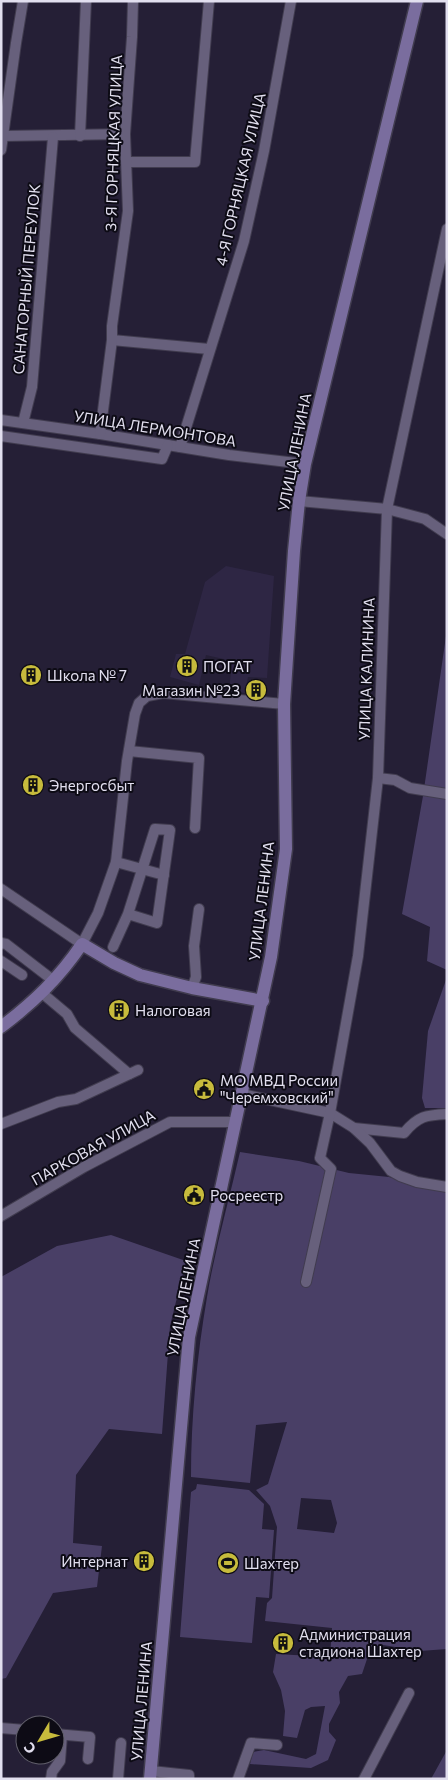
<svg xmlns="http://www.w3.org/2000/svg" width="448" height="1780" font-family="Commissioner,sans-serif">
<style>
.built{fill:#2e2644}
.green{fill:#493f66;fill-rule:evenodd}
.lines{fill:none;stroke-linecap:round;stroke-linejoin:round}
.minor-casing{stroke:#413c4f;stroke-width:12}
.major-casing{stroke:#413c4f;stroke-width:15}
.minor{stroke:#67607c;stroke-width:10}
.major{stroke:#7a6d9e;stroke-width:12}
.labels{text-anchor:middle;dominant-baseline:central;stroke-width:4;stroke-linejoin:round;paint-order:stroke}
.street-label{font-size:15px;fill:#e2dfef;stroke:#0d0b15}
.poi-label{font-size:15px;fill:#e2dfef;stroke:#0d0b15;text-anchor:start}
</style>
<rect width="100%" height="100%" fill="#251f36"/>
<path class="built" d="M226 566 274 576 267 678 248 677 245 693 229 691 232 661 206 655 199 685 170 677 176 654H185L205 582Z"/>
<g class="green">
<path d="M447 629V970L427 961 430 927 402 914 423 796Z"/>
<path d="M447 977V1108H425L422 1098 428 1031Z"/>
<path d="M240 1152 299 1161 349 1173 389 1177 419 1186 447 1191V1649L420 1651 383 1645 371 1647 362 1674 348 1676 339 1692 340 1703 329 1724V1732L336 1740 328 1760 311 1768 250 1764 253 1752 264 1750 306 1759 316 1754 325 1706 311 1707 305 1710 297 1738 283 1736 285 1711 281 1690 273 1672 276 1654 330 1657 332 1628 265 1621 267 1603 272 1598 277 1527 270 1506 256 1490 268 1484 287 1422 256 1425 250 1483 191 1477C191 1417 197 1356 207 1297 215 1249 229 1200 240 1152ZM301 1498 331 1500 337 1523 334 1533 297 1529Z"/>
<path d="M111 1235 186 1261 170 1326 162 1434 109 1429 76 1475 73 1543 102 1546 97 1587 53 1593 6 1678 1 1679V1277L57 1246Z"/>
<path d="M197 1484 249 1490 264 1504 262 1529 274 1530 269 1598 256 1597 252 1643 180 1637 191 1492 196 1489Z"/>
<path d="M447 1750V1779H431Z"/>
</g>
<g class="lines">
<g class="minor-casing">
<g id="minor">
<path d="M2 136 125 134"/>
<path d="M80 136 86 1"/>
<path d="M1 150 16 43 23 1"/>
<path d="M127 162H195L209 1"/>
<path d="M112 340 209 349"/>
<path d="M1 420 100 434 229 455 305 464"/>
<path d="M23 423 32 387 53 137"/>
<path d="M100 434 112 340V326L128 211 125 134 132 37 133 1"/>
<path d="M1 436 162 459 168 445"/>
<path d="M180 447 244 241 264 151 291 1"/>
<path d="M299 501 387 509 425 519 447 534"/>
<path d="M129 751 199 758 195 828"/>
<path d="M378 778 395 780 410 788 447 794"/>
<path d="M116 862 164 875"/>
<path d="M1 889 82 944 98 913 116 862 127 761 135 714 139 703 147 696 163 693 284 704"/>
<path d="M1 943 6 944 54 981"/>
<path d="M113 947 128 914 155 829 170 830 157 923 128 914"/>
<path d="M1 961 22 975"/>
<path d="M192 988 196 977 194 946 199 909"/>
<path d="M42 993 67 1014 75 1028 129 1074"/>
<path d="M242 1094 330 1113 354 1128 404 1133C418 1116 426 1115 447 1114"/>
<path d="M1 1124 58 1102 76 1099 138 1070"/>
<path d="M354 1128 370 1143 391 1171 400 1176 417 1182 447 1187"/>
<path d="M1 1216 84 1167 170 1122H235"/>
<path d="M306 1282 331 1169 320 1158 330 1113 358 956 378 778 387 509 447 229"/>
<path d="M1 1728 25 1730"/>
<path d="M55 1734 90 1737 88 1759"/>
<path d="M151 1771 189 1775V1779"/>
<path d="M51 1779 52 1772 60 1761 62 1735"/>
<path d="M118 1779 121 1743"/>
<path d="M238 1779 251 1743 277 1745"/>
<path d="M364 1779 409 1693"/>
</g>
</g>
<g class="major-casing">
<g id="major">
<path d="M1 1027C34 1002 59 978 82 944L114 963 140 975 192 988 263 1001"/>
<path d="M150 1779 189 1337 271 957 286 849 284 704 294 551 299 501 305 464 417 1"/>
</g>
</g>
<use href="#minor" class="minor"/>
<use href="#major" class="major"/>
</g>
<defs>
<g id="building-disc" transform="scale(1.125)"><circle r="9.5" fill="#c7bb3c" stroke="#0d0b15"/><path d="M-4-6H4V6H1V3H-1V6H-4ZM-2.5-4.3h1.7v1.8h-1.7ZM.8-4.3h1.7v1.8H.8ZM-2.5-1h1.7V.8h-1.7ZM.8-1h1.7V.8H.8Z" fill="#111"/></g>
<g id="civic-disc" transform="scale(1.125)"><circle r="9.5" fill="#c7bb3c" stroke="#0d0b15"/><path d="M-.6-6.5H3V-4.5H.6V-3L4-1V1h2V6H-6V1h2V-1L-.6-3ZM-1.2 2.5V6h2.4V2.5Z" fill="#111"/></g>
<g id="stadium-disc" transform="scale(1.125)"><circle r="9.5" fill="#c7bb3c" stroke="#0d0b15"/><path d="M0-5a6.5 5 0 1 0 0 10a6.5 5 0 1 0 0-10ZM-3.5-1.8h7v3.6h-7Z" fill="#111"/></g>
</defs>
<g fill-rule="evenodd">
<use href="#building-disc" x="187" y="666"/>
<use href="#building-disc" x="31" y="675"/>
<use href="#building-disc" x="256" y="690"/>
<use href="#building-disc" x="33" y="785"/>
<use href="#building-disc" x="119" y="1010"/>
<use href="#civic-disc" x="204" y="1089"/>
<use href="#civic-disc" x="194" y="1195"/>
<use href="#building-disc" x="144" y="1561"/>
<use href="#stadium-disc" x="228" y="1563"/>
<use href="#building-disc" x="283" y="1643"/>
</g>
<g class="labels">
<g class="street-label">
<text transform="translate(113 143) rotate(-88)">3-Я ГОРНЯЦКАЯ УЛИЦА</text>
<text transform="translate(240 179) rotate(-77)">4-Я ГОРНЯЦКАЯ УЛИЦА</text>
<text transform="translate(26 279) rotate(-85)">САНАТОРНЫЙ ПЕРЕУЛОК</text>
<text transform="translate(155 428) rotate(9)">УЛИЦА ЛЕРМОНТОВА</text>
<text transform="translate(294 452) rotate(-79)">УЛИЦА ЛЕНИНА</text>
<text transform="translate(366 669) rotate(-88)">УЛИЦА КАЛИНИНА</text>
<text transform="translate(261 901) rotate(-83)">УЛИЦА ЛЕНИНА</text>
<text transform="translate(93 1147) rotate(-29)">ПАРКОВАЯ УЛИЦА</text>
<text transform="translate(183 1297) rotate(-79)">УЛИЦА ЛЕНИНА</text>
<text transform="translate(141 1701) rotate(-85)">УЛИЦА ЛЕНИНА</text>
</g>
<g class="poi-label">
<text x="203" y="666">ПОГАТ</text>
<text x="47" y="675">Школа № 7</text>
<text x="240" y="690" text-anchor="end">Магазин №23</text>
<text x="49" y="785">Энергосбыт</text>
<text x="135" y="1010">Налоговая</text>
<text x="220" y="1080">МО МВД России<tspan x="220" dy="17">"Черемховский"</tspan></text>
<text x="210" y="1195">Росреестр</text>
<text x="128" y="1561" text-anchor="end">Интернат</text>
<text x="244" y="1563">Шахтер</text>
<text x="299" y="1634">Администрация<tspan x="299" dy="17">стадиона Шахтер</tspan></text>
</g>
</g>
<rect width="448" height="1780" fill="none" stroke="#e2dfef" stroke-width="5"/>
<g transform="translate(40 1740) rotate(232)"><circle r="24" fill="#0d0b15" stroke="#62606c"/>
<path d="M0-4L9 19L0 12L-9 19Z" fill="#c7bb3c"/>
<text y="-8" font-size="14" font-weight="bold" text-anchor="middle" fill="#e2dfef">С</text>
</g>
</svg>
